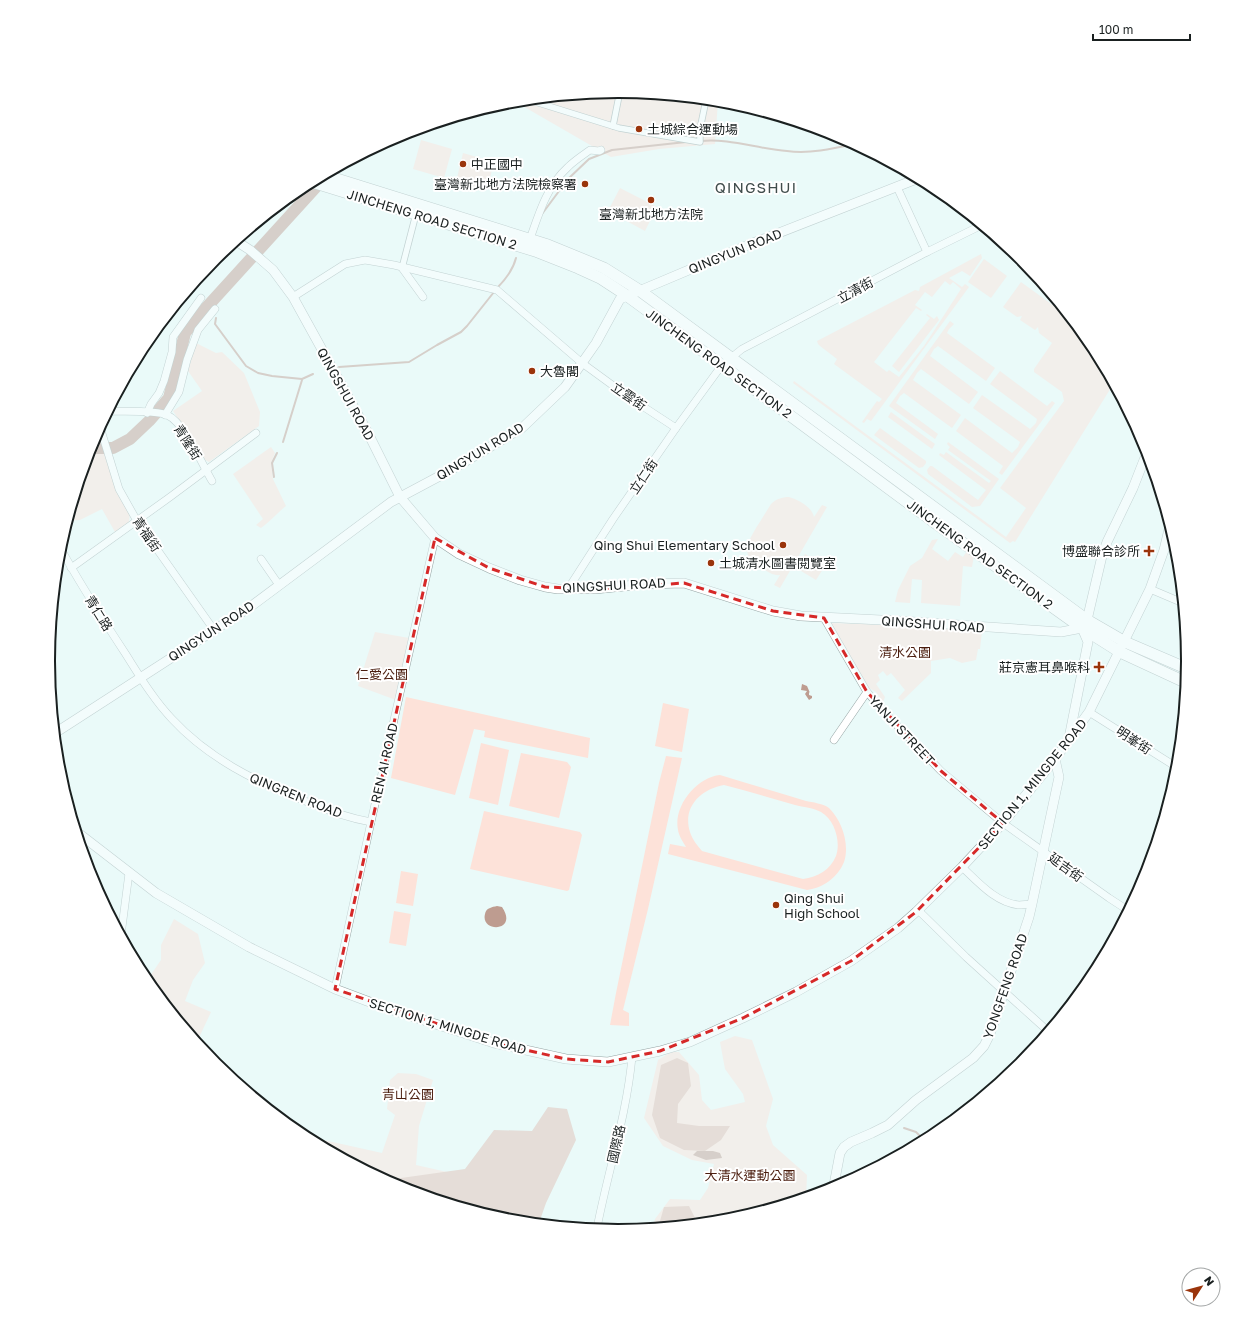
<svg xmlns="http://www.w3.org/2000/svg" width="1237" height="1323" font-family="'Golos Text','Noto Sans TC',sans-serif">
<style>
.green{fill:#fde2d9;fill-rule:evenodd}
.forest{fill:#dfbbaf}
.water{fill:#be9c90}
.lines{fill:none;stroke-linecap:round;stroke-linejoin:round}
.stream{stroke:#be9c90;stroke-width:2}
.river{stroke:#be9c90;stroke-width:12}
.pedestrian-casing{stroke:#95a4a4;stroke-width:7}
.minor-casing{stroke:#95a4a4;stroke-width:8}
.tertiary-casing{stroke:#95a4a4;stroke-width:10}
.secondary-casing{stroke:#95a4a4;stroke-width:12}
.pedestrian{stroke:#fff;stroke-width:5.5}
.minor{stroke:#fff;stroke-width:7}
.tertiary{stroke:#fff;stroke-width:9}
.secondary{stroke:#fff;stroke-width:11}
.marked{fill:none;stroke:#d62828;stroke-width:3;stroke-dasharray:8 5;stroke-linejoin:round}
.poi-dot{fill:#9a340b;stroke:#fff;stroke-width:1.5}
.labels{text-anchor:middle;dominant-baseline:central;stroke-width:4;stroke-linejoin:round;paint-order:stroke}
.poi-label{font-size:13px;fill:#1a2020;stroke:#fff;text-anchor:start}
.street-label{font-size:13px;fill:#1a2020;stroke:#fff}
.park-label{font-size:13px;fill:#4b1d0e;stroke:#fff}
.quarter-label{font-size:15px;letter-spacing:1px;fill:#404d4c;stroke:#fff}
.rim{fill:none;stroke:#1a2020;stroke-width:2}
</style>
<rect width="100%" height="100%" fill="#eafaf9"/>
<g class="green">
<path d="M619 91 718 101 715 144 659 149 611 157 514 101Z"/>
<path d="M421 140 452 149 444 178 413 169Z"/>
<path d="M463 153 494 162 487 190 456 182Z"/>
<path d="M620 188 657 207 645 231 608 211Z"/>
<path d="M981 254 982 258 970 276 962 271 949 278 962 287 965 284 969 287 871 421 867 419 864 423 862 422 877 401 879 402 882 399 834 364 837 359 820 346 818 344 817 341 915 290 919 291 920 287ZM945 281 950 285 953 282 961 289 924 346 899 377 889 370 887 372 874 362 916 308 921 311 922 310 915 305 925 292 932 297Z"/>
<path d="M984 259 1007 276 991 298 968 282Z"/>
<path d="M1021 282 1072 319 1093 345 1114 383 1015 542 1013 541 1010 543 793 383 794 381 1006 537 1026 508 1000 488 1064 401 1062 392 1034 372V369L1052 343 1039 333 1038 327 1035 330 1020 320 1022 316 1017 317 1003 307Z"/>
<path d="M927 314 934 319 937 316 939 320 899 372 892 366 930 318 926 315Z"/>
<path d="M950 321 954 324 949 329 947 333 995 368 986 381 938 346 934 349 930 356 978 392 969 404 921 369 917 373 913 380 961 415 952 428 904 393 900 396 896 403 938 434 935 439 889 406Z"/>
<path d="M196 343 216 353 222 352 244 373 260 412 259 426 209 462 205 460 173 411 202 391 188 371Z"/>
<path d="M1000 371 1047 406 1052 401 1055 403 1002 475 999 473 1003 466 956 431 965 418 1012 453 1018 447 1020 442 973 408 982 395 1030 429 1036 423 1037 419 990 384Z"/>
<path d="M891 412 935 444 932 449 888 417Z"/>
<path d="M880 428 926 461V463L923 467 919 468 874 435Z"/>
<path d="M98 431 130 513 129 522 115 532 102 509 80 520 68 521 92 443Z"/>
<path d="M948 442 999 479 980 506 972 507 928 474 927 470 930 466H932L978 500 986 490 939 455 940 453 944 455 946 452 989 483 991 481 948 450 950 447 947 444Z"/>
<path d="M271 447 275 453 271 463 273 479 286 506C277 513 271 521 261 528L256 525 263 519 233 474Z"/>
<path d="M789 497C799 500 812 507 814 517L822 505 827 507 780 588 774 585 780 575C773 576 767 571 760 567 741 555 746 545 756 528 761 520 766 512 771 504 776 499 782 497 789 497Z"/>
<path d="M938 539 932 549 948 561 955 552 963 557 967 551 974 556 972 567 963 566 960 606 921 603 922 580 912 579 910 603 895 602 898 590 910 566 922 558 932 540Z"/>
<path d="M805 554 825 566 816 580 796 568Z"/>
<path d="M831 623 863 624 982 631 980 649H978L976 660 962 663 950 658 931 661V673L902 701 898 698 905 690 891 673 887 676 883 671 878 675 880 680 876 684 885 697 883 702 876 692 869 688Z"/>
<path d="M375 632 409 638 396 700 358 686Z"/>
<path d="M406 697 590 738 588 758 484 737 485 731 474 729 455 795 391 778Z"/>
<path d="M663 703 689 709 682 752 655 746Z"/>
<path d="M481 743 509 750 498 805 469 798Z"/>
<path d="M521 753 567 762 571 767 559 818 509 806Z"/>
<path d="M666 756 682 758 648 909 623 1010 629 1013V1026L610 1025 616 993 659 783Z"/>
<path d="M720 775C749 784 777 792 806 801 812 802 824 804 829 808 842 821 850 844 844 862 838 877 823 888 807 890L668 854 670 844 686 847C683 842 679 836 678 830 673 806 697 777 720 775ZM724 785C747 791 771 798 795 805 803 807 814 808 821 812 835 820 841 842 836 856 830 870 818 877 803 879L702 851C697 845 692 839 690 832 682 807 701 789 724 785Z"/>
<path d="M484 811 580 832 582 835 569 890 567 891 470 869Z"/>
<path d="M401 871 418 874 413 906 396 903Z"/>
<path d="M394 911 411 914 406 946 389 943Z"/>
<path d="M174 919 198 934 205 963 193 980 185 1001 211 1012 197 1042 144 978 150 976 161 960V945Z"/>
<path d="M735 1036 752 1040 773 1099 766 1126 773 1145 807 1175 806 1198 730 1221 703 1224 698 1223V1224L653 1229 655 1219 670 1199 700 1200 708 1188 714 1164 692 1160 663 1146 644 1118 658 1060 671 1052H679L699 1075 702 1100 711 1110 745 1102 743 1094 725 1069 720 1042Z"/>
<path d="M398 1073 416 1074 433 1080 419 1126 416 1165 447 1172 431 1193 427 1197 400 1188 318 1145 319 1139 382 1153 395 1115 387 1109 390 1080Z"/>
</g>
<g class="forest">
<path d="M677 1058 688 1063 691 1086 678 1104 677 1123 699 1126H730L721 1140 705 1151 684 1150 660 1138 652 1115 661 1065Z"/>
<path d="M548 1107 567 1109 576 1140 546 1203 539 1223 542 1224 507 1221 400 1188 375 1175 394 1179 465 1169 494 1130 532 1131Z"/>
<path d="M689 1206 698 1224 658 1228 664 1207Z"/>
</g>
<g class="water">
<path d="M802 684 807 686 810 693 809 692V695L812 696V698L809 700 805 694 807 691 801 690Z"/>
<path d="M497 906 502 907C519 932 480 933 485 914 486 908 492 907 497 906Z"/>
<path d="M697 1151H713L720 1153 722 1158 706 1160 693 1155Z"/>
</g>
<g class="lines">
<g class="stream">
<path d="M701 141C729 138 758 149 787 151 809 154 832 149 854 144"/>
<path d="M542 214 568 179 589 159 612 150 686 142"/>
<path d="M497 288C505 280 513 270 516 258"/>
<path d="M184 296 187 297"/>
<path d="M216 318 215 324 246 366 258 373 272 376 302 379 313 374"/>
<path d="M339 367 409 362 437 345 461 332 467 326 494 292"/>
<path d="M283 442 302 380"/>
<path d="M274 477 272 463 277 453"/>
<path d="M904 1128 916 1132 925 1141"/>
</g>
<path class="river" d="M90 448H113L130 439 149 421 169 398 185 333 205 309 316 187"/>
<g class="pedestrian-casing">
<g id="pedestrian">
<path d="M529 100 619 128 700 142V129L706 100"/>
<path d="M613 126 620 91"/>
<path d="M402 268 416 214"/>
</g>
</g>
<g class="minor-casing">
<g id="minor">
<path d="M897 187 927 252"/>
<path d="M530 239C539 213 547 186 568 167 574 161 583 155 590 150L599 151 601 150"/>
<path d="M402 268 423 297"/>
<path d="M293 297 345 264 365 260 394 265 497 290 582 363 630 398 676 428"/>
<path d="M108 411C123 412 155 410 167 415 184 422 202 464 212 481"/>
<path d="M147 413 151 404 159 393 164 381 172 352 173 337 201 298"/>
<path d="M165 415 179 392 187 360 198 330 215 309"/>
<path d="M100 427 119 489 137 521 214 630"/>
<path d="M60 547C79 583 102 618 125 653 139 675 153 699 172 719 208 758 256 782 305 801 326 810 348 818 371 822"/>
<path d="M261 559 279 585"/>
<path d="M71 568 170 497 256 433"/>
<path d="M568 589 613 519 676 428 722 365 742 349 927 252 982 225"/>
<path d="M1150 589 1183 603"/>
<path d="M824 618 867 692 890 718 941 771 1003 823 1109 898 1129 911"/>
<path d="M1089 712 1178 768"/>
<path d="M834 740 867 692"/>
<path d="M962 867C978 882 996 903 1019 905 1023 905 1028 904 1032 904"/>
<path d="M918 910 966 957 1049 1032"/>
<path d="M121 935 129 873"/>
<path d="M335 989 371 822 435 538"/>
<path d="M595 1230 598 1223C609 1168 627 1113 632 1057"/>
</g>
</g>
<g class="tertiary-casing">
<g id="tertiary">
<path d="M236 241 250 250 273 270 293 297 367 431 400 497 435 538 459 554 489 568 520 580 545 587 558 589H595L645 584 684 583 773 611 801 616 901 621 1061 632 1082 628"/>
<path d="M1084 625 1087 620 1102 556 1107 542 1133 488 1144 460 1148 452"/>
<path d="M55 733 250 607 391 502 451 470 522 428 565 387 582 363 596 343 620 299 748 245 919 178"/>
<path d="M1069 738 1088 642 1082 628"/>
<path d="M77 832 156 893 249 947 335 989 383 1007 494 1043 566 1059 608 1062 660 1051 690 1042 743 1018 796 992 851 961 898 928 916 912 962 867 1003 823 1055 759 1089 712 1150 589 1164 550 1170 525"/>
<path d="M833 1190 840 1153 844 1147 851 1142 872 1133 888 1125 916 1100 973 1058 984 1046 990 1034 1029 917 1032 904 1059 777 1055 759"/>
</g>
</g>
<g class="secondary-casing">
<g id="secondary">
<path d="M324 175 548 245 604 268 639 290 1087 620 1125 642 1188 669"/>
<path d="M312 182 535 251 578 268 600 278 626 295 730 371 938 525 1082 628 1120 652 1187 683"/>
</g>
</g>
<use href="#pedestrian" class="pedestrian"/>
<use href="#minor" class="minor"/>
<use href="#tertiary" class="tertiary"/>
<use href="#secondary" class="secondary"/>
</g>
<path d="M0 0H1237V1323H0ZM435 538 489 568 545 587 595 589 684 583 773 611 824 618 867 692 941 771 1003 823 916 912 851 961 743 1018 660 1051 608 1062 566 1059 494 1043 335 989Z" fill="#eafaf9" fill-opacity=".55" fill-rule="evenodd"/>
<path class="marked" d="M435 538 489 568 545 587 595 589 684 583 773 611 824 618 867 692 941 771 1003 823 916 912 851 961 743 1018 660 1051 608 1062 566 1059 494 1043 335 989Z"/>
<g class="poi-dot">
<circle cx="639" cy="129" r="4"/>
<circle cx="463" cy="164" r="4"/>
<circle cx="585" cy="184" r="4"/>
<circle cx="651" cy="200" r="4"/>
<circle cx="532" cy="371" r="4"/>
<circle cx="783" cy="545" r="4"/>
<path d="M1147 545h4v4h4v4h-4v4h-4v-4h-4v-4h4z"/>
<circle cx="711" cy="563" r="4"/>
<path d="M1097 661h4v4h4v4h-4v4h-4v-4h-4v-4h4z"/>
<circle cx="776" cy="905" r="4"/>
</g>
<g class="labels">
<g class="poi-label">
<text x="647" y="129">土城綜合運動場</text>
<text x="471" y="164">中正國中</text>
<text x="577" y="184" text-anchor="end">臺灣新北地方法院檢察署</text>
<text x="651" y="214" text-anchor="middle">臺灣新北地方法院</text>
<text x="540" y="371">大魯閣</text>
<text x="775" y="545" text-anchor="end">Qing Shui Elementary School</text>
<text x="1140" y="551" text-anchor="end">博盛聯合診所</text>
<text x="719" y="563">土城清水圖書閱覽室</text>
<text x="1090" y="667" text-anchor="end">莊京憲耳鼻喉科</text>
<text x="784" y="898">Qing Shui<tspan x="784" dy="15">High School</tspan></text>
</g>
<g class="street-label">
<text transform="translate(432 219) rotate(17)">JINCHENG ROAD SECTION 2</text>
<text transform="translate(735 251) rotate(-22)">QINGYUN ROAD</text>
<text transform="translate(855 290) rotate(-28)">立清街</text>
<text transform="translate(719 363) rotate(36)">JINCHENG ROAD SECTION 2</text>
<text transform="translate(346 394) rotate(61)">QINGSHUI ROAD</text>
<text transform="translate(629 396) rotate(35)">立雲街</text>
<text transform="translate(188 442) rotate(57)">青隆街</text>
<text transform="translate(480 451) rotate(-31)">QINGYUN ROAD</text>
<text transform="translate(643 476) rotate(-56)">立仁街</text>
<text transform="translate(147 534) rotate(56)">青福街</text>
<text transform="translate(980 554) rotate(36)">JINCHENG ROAD SECTION 2</text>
<text transform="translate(614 585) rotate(-3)">QINGSHUI ROAD</text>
<text transform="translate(99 613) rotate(58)">青仁路</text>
<text transform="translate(933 624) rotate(4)">QINGSHUI ROAD</text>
<text transform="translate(211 631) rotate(-33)">QINGYUN ROAD</text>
<text transform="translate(902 730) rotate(47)">YANJI STREET</text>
<text transform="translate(1134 740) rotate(33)">明峯街</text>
<text transform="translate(384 763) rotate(-77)">REN AI ROAD</text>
<text transform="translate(1032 784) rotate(-51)">SECTION 1, MINGDE ROAD</text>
<text transform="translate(296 795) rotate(22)">QINGREN ROAD</text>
<text transform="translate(1066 867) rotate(36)">延吉街</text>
<text transform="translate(1005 986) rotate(-71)">YONGFENG ROAD</text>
<text transform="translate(448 1026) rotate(17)">SECTION 1, MINGDE ROAD</text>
<text transform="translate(616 1144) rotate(-77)">國際路</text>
</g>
<g class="park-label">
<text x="905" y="652">清水公園</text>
<text x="382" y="674">仁愛公園</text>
<text x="408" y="1094">青山公園</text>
<text x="750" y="1175">大清水運動公園</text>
</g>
<g class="quarter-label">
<text x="756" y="187">QINGSHUI</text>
</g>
</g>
<path d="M0 0H1237V1323H0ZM55 661a563 563 0 1 1 1126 0a563 563 0 1 1-1126 0Z" fill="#fff" fill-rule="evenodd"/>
<path class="rim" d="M55 661a563 563 0 1 1 1126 0a563 563 0 1 1-1126 0Z"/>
<g transform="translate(1201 1287) rotate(54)"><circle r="19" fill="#ffffff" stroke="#a3a6a6"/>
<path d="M0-3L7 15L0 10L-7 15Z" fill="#9a340b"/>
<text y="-6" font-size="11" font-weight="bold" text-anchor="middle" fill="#1a2020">N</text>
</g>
<path d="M1093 34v6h97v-6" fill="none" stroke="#1a2020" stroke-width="2"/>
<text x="1099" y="34" font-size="12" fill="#1a2020" stroke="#ffffff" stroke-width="3" paint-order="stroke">100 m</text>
</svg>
